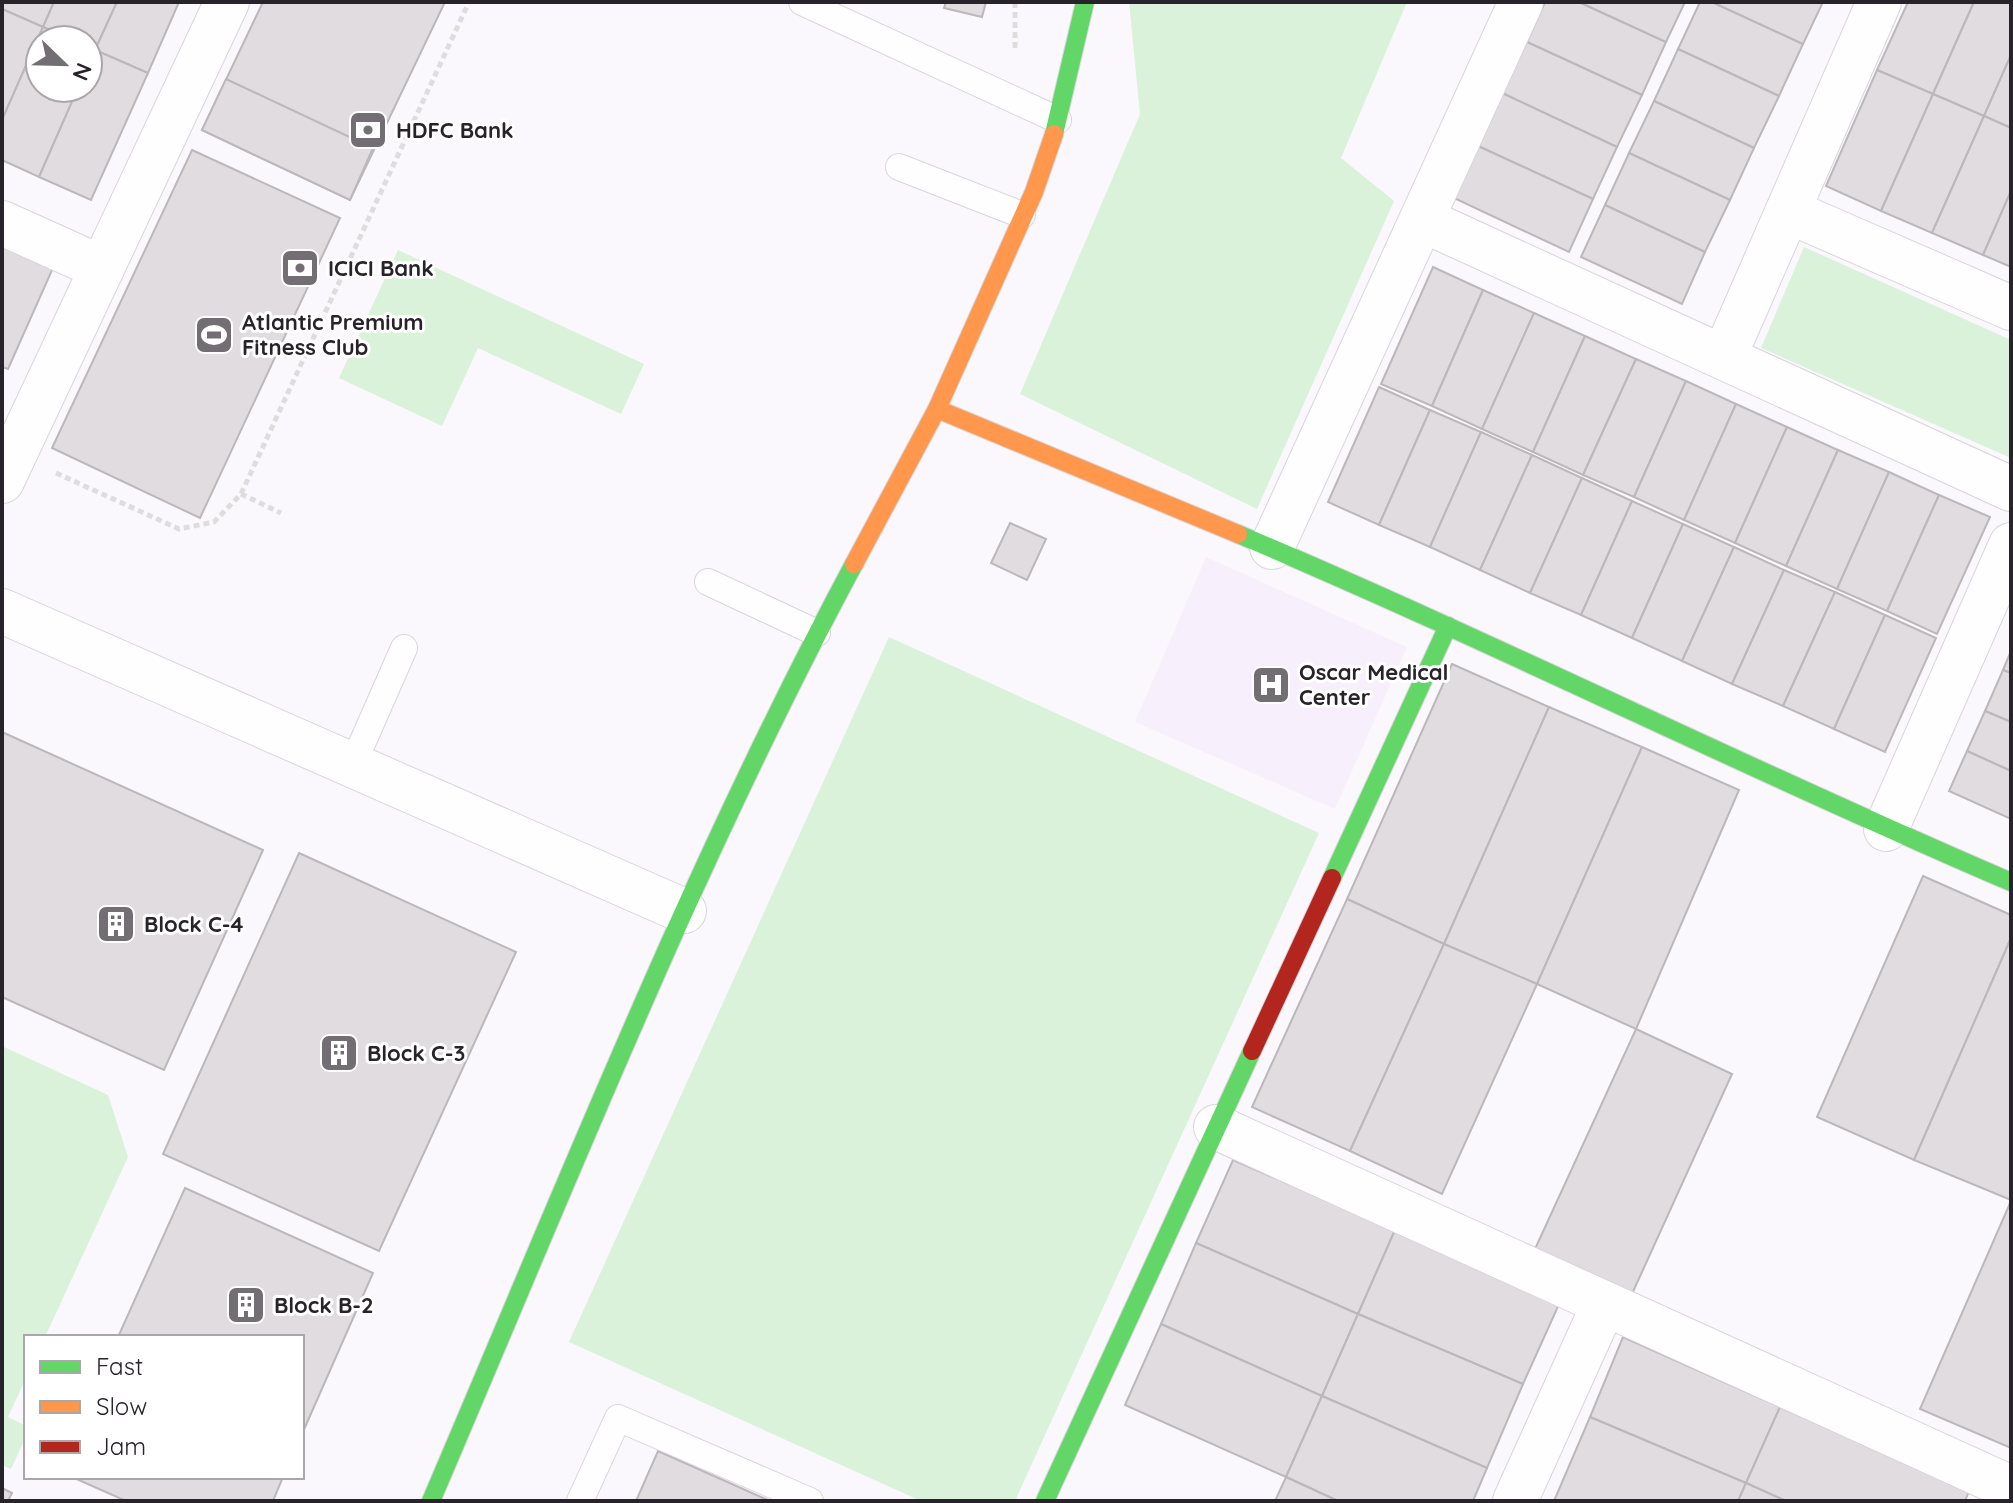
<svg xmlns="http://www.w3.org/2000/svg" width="2013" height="1503" font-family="Quicksand,sans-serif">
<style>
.medical{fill:#f8effc}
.green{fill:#d9f2d9}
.building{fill:#e1dce0;stroke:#bbb7bb;stroke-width:2}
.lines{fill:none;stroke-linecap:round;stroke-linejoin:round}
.lane-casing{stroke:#d9d5db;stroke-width:28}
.street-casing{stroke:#d9d5db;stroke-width:46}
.fast-casing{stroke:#d9d5db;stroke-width:20}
.slow-casing{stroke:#d9d5db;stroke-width:20}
.jam-casing{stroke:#d9d5db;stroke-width:20}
.path{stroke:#deddde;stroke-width:5;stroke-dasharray:6 4;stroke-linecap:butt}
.lane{stroke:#fefeff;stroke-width:26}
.street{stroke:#fefeff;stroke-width:44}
.fast{stroke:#63d668;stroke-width:18}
.slow{stroke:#ff974d;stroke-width:18}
.jam{stroke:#b3261e;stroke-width:18}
.labels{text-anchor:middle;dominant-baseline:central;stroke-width:6;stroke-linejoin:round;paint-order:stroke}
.poi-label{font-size:22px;font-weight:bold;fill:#28232a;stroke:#fff;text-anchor:start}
</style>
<rect width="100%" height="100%" fill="#faf8fc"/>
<path class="medical" d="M1206 557 1407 647 1335 809 1135 722Z"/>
<g class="green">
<path d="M1129 2H1407L1341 158 1394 201 1257 509 1020 394 1140 114Z"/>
<path d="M1804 247 2011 340V458L1761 348Z"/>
<path d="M398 250 644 364 621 414 478 348 442 426 339 378Z"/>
<path d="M889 637 1319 833 1015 1501H921L569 1342Z"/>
<path d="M2 1046 108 1095 128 1157 45 1337H26V1378L8 1417 26 1426V1436L11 1469 2 1465Z"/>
</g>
<g class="building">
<path d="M2 2H54L43 27 2 9Z"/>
<path d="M54 2H117L95 50 88 47V40H72L43 27Z"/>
<path d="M117 2H179L148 73 95 50Z"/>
<path d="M263 2H445L350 200 202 130Z"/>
<path d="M946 2H986L982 17 944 8Z"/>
<path d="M1545 2H1579L1666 42 1642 95 1527 42Z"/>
<path d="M1579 2H1685L1666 42Z"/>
<path d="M1700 2H1712L1803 44 1779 96 1678 49Z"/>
<path d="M1712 2H1823L1803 44Z"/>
<path d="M1908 2H1974L1933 94 1877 70Z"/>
<path d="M1974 2H2011V55L1984 116 1933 94Z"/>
<path d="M2 9 43 27 2 120Z"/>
<path d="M43 27 72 40H40V88H78L39 177 2 160V120Z"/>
<path d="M1527 42 1642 95 1617 147 1502 93Z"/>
<path d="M88 47 95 50 88 67Z"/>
<path d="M1678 49 1779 96 1754 148 1654 101Z"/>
<path d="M95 50 148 73 91 200 39 177 78 88H88V67Z"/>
<path d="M2011 55V128L1984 116Z"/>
<path d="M1877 70 1933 94 1881 211 1826 186Z"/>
<path d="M226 79 373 148 350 200 202 130Z"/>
<path d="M1502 93 1617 147 1593 199 1478 146Z"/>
<path d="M1933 94 1984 116 1932 233 1881 211Z"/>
<path d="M1654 101 1754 148 1730 200 1629 153Z"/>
<path d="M1984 116 2011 128V191L1983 255 1932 233Z"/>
<path d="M1478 146 1593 199 1569 252 1454 198Z"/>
<path d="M192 150 340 218 200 518 52 448Z"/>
<path d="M1629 153 1730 200 1705 252 1605 205Z"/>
<path d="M2011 191V267L1983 255Z"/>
<path d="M1605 205 1705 252 1682 304 1581 257Z"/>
<path d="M2 243 57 259 8 369 2 367Z"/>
<path d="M1433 267 1483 290 1432 406 1381 384Z"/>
<path d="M1483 290 1534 313 1482 429 1432 406Z"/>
<path d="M1534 313 1585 336 1533 452 1482 429Z"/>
<path d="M1585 336 1636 359 1583 475 1533 452Z"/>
<path d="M1636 359 1686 381 1634 497 1583 475Z"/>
<path d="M1686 381 1736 404 1684 520 1634 497Z"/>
<path d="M1379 387 1430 410 1379 525 1328 502Z"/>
<path d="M1736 404 1787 427 1735 543 1684 520Z"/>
<path d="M1430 410 1481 432 1430 547 1379 525Z"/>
<path d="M1787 427 1838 450 1786 566 1735 543Z"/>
<path d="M1481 432 1532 455 1480 570 1430 547Z"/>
<path d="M1838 450 1889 472 1837 589 1786 566Z"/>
<path d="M1532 455 1582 478 1530 593 1480 570Z"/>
<path d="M1889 472 1939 495 1887 611 1837 589Z"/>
<path d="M1582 478 1632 501 1581 615 1530 593Z"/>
<path d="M1939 495 1990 517 1937 634 1887 611Z"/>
<path d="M1632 501 1683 524 1632 638 1581 615Z"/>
<path d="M1010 523 1046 539 1027 580 991 563Z"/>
<path d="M1683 524 1734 547 1682 661 1632 638Z"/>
<path d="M1734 547 1784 570 1732 684 1682 661Z"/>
<path d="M1784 570 1835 592 1783 706 1732 684Z"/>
<path d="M1835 592 1885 615 1834 729 1783 706Z"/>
<path d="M1885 615 1936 638 1885 752 1834 729Z"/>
<path d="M2011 651V673L2003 670Z"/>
<path d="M1452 664 1549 707 1444 944 1347 899Z"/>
<path d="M2003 670 2011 673V722L1985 711Z"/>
<path d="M1549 707 1642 747 1537 984 1444 944Z"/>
<path d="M1985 711 2011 722V771L1967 751Z"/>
<path d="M2 732 263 850 164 1070 2 997Z"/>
<path d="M1642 747 1739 790 1636 1029 1537 984Z"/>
<path d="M1967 751 2011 771V819L1949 791Z"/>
<path d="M299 853 516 952 379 1251 163 1154Z"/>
<path d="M1923 876 2011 915V938L1914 1160 1817 1117Z"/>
<path d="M1347 899 1444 944 1350 1151 1252 1107Z"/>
<path d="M2011 938V1200L1914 1160Z"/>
<path d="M1444 944 1537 984 1442 1194 1350 1151Z"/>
<path d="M1636 1029 1732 1074 1632 1294 1535 1249Z"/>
<path d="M1233 1160 1395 1230 1358 1314 1196 1243Z"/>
<path d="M185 1188 373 1273 302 1434V1337H118Z"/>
<path d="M2011 1201V1448L1920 1409Z"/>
<path d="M1395 1230 1560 1302 1523 1384 1358 1314Z"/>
<path d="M1196 1243 1358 1314 1322 1396 1161 1324Z"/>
<path d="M1358 1314 1523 1384 1487 1468 1322 1396Z"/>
<path d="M1161 1324 1322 1396 1286 1477 1125 1405Z"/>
<path d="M1623 1337 1780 1407 1746 1483 1590 1417Z"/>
<path d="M1322 1396 1487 1468 1473 1501H1338L1286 1477Z"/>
<path d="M1780 1407 1969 1491 1965 1501H1786L1746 1483Z"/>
<path d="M1590 1417 1746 1483 1738 1501H1554Z"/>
<path d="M658 1451 770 1501H636Z"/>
<path d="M72 1477H283L273 1501H126Z"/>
<path d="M1286 1477 1338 1501H1275Z"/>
<path d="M1746 1483 1786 1501H1738Z"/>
<path d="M2 1488 12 1493 8 1501H2Z"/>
</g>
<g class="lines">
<g class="lane-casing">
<g id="lane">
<path d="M802 2 1058 120"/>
<path d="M899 167 1022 215"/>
<path d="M708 582 817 633"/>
<path d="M353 764 404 648"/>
<path d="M580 1501 618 1418 810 1501"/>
</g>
</g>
<g class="street-casing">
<g id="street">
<path d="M1788 211 2011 308"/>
<path d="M1423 220 2011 489"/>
<path d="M2 223 102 268"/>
<path d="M1724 357 1879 2"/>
<path d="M2 481 227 2"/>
<path d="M1272 547 1521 2"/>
<path d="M2 611 684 911"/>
<path d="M1886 829 2011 545"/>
<path d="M1216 1127 2011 1488"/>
<path d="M1515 1501 1604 1304"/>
</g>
</g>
<g class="fast-casing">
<g id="fast">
<path d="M1054 134 1085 2"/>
<path d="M1238 534C1498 644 1751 771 2011 882"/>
<path d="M1332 878 1448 626"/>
<path d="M431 1501C566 1186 692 866 854 564"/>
<path d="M1045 1501 1252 1051"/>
</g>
</g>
<g class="slow-casing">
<g id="slow">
<path d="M937 409 1238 534"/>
<path d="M854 564 937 409 1034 192 1054 134"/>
</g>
</g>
<g class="jam-casing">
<path id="jam" d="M1252 1051 1332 878"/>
</g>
<g class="path">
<path d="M1015 2V49"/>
<path d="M56 473 179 529 214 522 241 494 469 2"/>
<path d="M241 494 281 513"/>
</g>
<use href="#lane" class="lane"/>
<use href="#street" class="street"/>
<use href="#fast" class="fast"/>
<use href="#slow" class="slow"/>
<use href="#jam" class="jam"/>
</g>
<defs>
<g id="bank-square" transform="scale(2)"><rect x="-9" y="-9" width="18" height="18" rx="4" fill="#726e74" stroke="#fff"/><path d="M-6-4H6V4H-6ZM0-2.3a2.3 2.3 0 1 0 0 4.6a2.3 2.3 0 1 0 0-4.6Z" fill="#fff"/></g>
<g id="stadium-square" transform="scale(2)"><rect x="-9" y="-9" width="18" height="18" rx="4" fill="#726e74" stroke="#fff"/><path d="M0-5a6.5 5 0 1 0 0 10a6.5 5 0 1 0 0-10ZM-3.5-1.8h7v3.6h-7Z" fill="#fff"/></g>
<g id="hospital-square" transform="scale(2)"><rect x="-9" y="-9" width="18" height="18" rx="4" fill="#726e74" stroke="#fff"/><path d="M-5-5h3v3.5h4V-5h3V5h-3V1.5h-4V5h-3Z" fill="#fff"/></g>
<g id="building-square" transform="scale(2)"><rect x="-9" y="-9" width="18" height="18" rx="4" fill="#726e74" stroke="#fff"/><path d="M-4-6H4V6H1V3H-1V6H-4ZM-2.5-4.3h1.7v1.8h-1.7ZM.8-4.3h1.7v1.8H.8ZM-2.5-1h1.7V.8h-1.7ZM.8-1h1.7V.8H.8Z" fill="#fff"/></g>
</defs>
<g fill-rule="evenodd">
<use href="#bank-square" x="368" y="130"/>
<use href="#bank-square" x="300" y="268"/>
<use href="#stadium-square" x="214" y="335"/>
<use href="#hospital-square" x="1271" y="685"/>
<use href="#building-square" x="116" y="924"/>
<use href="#building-square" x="339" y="1053"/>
<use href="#building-square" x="246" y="1305"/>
</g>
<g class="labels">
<g class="poi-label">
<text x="396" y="130">HDFC Bank</text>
<text x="328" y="268">ICICI Bank</text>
<text x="242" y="322">Atlantic Premium<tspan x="242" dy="25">Fitness Club</tspan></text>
<text x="1299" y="672">Oscar Medical<tspan x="1299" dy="25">Center</tspan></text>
<text x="144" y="924">Block C-4</text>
<text x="367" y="1053">Block C-3</text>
<text x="274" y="1305">Block B-2</text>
</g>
</g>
<rect width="2013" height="1503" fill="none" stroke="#28232a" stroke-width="8"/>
<rect x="24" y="1335" width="280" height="144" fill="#ffffff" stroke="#a9a7aa" stroke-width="2"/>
<rect x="40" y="1361" width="40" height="12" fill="#63d668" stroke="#a9a7aa" stroke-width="2"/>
<text x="96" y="1375" font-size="24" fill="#28232a">Fast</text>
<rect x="40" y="1401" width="40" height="12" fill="#ff974d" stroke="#a9a7aa" stroke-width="2"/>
<text x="96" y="1415" font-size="24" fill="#28232a">Slow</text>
<rect x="40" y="1441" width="40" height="12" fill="#b3261e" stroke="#a9a7aa" stroke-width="2"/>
<text x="96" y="1455" font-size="24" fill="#28232a">Jam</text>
<g transform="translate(64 64) rotate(113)"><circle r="38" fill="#ffffff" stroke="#a9a7aa" stroke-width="2"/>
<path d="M0-6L14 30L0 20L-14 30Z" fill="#726e74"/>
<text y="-12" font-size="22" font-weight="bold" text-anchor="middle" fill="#28232a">N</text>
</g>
</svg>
